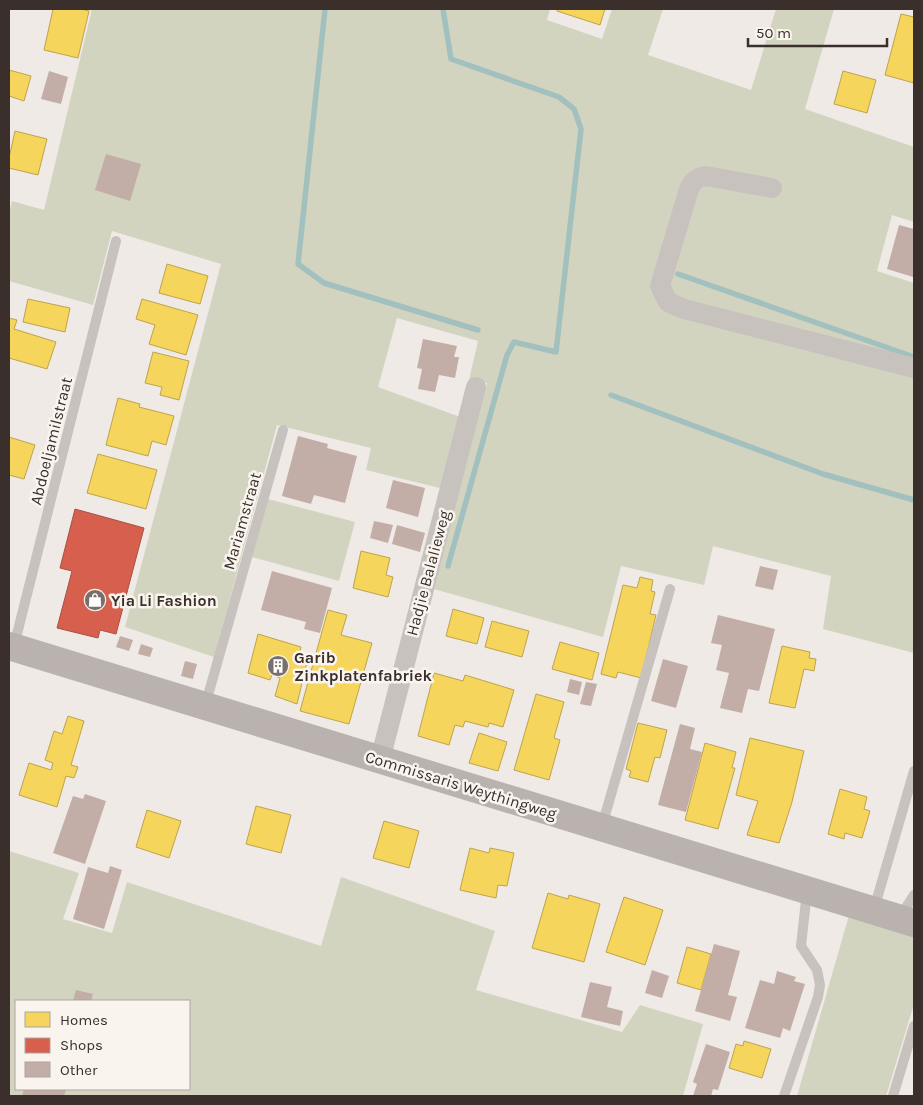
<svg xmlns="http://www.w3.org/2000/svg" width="923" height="1105" font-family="Karla,sans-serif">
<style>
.green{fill:#d2d4c0;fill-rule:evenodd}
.homes{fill:#f6d55c;stroke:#bea34d}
.shops{fill:#d6604d;stroke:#a75143}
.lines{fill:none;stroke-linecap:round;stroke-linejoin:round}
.stream{stroke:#a2c1be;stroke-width:5.5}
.building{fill:#c2aea7}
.lane{stroke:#c8c2be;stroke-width:10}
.street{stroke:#c8c2be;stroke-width:20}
.secondary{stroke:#b9b2ae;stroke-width:28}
.labels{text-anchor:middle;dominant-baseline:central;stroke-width:5;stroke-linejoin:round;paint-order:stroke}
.street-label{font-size:16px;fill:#3a2f2b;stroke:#faf4ee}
.poi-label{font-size:16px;font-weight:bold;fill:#3a2f2b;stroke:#faf4ee;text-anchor:start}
</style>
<rect width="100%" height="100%" fill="#efeae5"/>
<g class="green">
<path d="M92 9H550L547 20 602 39 612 9H663L648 55 751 90 776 9H834L805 109 914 147V222L892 215 877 271 914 283V653L823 629 831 576 713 546 704 585 621 566 603 637 434 589 487 383 469 380 478 341 397 318 378 387 463 418 444 489 366 470 371 448 277 425 214 657 125 627 221 264 112 231 93 305 9 281V213L12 201 44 210Z"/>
<path d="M268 499 355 522 339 581 252 557Z"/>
<path d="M9 851 79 873 63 919 112 933 127 882 321 946 341 877 495 931 476 990 622 1032 640 1005 703 1024 683 1096H9ZM16 1001H189V1089H16Z"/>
<path d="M850 912 914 931V1004L886 1096H797Z"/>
</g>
<g class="homes">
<path d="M53 9H81L89 11 78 58 44 50Z"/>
<path d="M557 9H605L600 25 557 11Z"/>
<path d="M901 14 914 17V83L885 75Z"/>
<path d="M9 70 31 76 24 101 9 96Z"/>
<path d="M843 71 876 80 867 113 834 104Z"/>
<path d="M15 131 47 139 38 175 9 168V158Z"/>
<path d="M167 264 208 276 200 304 159 293Z"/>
<path d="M28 299 70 308 65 332 23 322Z"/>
<path d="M142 299 198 315 186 355 149 344 155 325 136 319Z"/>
<path d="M9 318 17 320 14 329 56 342 47 369 9 358Z"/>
<path d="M153 352 189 361 179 400 160 395 162 387 145 383Z"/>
<path d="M118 398 140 404 139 407 174 416 166 445 152 441 148 456 106 445Z"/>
<path d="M9 437 35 445 24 479 9 475Z"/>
<path d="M98 454 157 470 146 509 87 493Z"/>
<path d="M361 551 390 558 386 575 393 577 388 597 353 588Z"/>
<path d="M640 577 653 580 651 591 655 592 650 614 656 615 641 678 618 672 616 678 601 674 623 585 637 588Z"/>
<path d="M453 609 484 618 477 644 446 636Z"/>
<path d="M328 610 347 615 341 635 372 643 349 724 300 711Z"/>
<path d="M492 621 529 631 522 657 485 647Z"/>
<path d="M258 634 301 647 299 655 308 658 297 704 275 696 280 678 272 675 270 680 248 673Z"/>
<path d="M560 642 599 653 592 680 552 669Z"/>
<path d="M782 646 810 652 809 658 816 659 814 671 804 669 795 708 769 703Z"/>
<path d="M434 673 463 681 465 675 514 690 503 727 489 723 488 727 465 721 463 727 455 725 449 745 418 736Z"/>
<path d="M536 694 564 702 554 738 560 740 549 780 514 770Z"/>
<path d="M68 716 84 721 71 765 78 767 74 778 66 776 57 807 19 795 29 763 51 770 53 763 45 760 54 731 62 734Z"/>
<path d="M638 723 667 730 660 758 655 757 648 782 629 777 631 771 626 769Z"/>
<path d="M479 733 507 742 498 771 469 763Z"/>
<path d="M750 738 804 751 792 802 779 843 747 835 758 801 736 795Z"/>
<path d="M705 743 736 752 732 768H735L718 829 685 820Z"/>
<path d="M840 789 867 797 864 809 870 811 862 838 845 833 844 839 828 834Z"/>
<path d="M256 806 291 815 281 853 246 844Z"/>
<path d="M147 810 181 821 169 858 136 847Z"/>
<path d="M384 821 419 831 409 868 373 858Z"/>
<path d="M470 848 489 853 490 848 514 853 507 886 498 885 496 898 460 890Z"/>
<path d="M548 893 568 899 569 895 600 904 584 962 532 948Z"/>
<path d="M624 897 663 910 645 965 606 952Z"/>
<path d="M687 947 711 954 701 990 677 983Z"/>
<path d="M744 1041 771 1049 762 1078 729 1068 736 1044 743 1046Z"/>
</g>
<path class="shops" d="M75 509 144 528 116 634 100 630 98 638 57 628 72 571 60 568Z"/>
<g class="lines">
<g class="stream">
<path d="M325 9 298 264 324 283 478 330"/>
<path d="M443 9 451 59 559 97 574 109 581 129 556 352 514 342 507 355 448 566"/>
<path d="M678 274 914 357"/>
<path d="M611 395 823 474 914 500"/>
</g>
</g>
<g class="building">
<path d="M49 71 68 77 61 104 41 99Z"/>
<path d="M106 154 141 164 130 201 95 190Z"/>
<path d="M899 225 914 229V271L913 277 887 269Z"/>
<path d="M423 339 457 346 454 357H459L455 378 439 375 435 392 418 389 422 369 417 368Z"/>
<path d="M298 436 328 444 327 448 357 456 345 503 314 495 311 504 282 496Z"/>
<path d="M393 480 425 488 418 517 386 508Z"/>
<path d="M374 521 393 525 388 543 370 538Z"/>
<path d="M397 525 425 533 420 552 392 544Z"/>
<path d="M760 566 778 570 773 590 755 586Z"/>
<path d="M272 571 332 588 320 633 304 629 306 622 261 610Z"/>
<path d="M718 615 775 629 759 691 748 689 742 713 720 708 729 673 716 670 722 645 711 643Z"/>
<path d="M120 636 133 640 129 651 116 647Z"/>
<path d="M141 644 153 648 150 657 138 654Z"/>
<path d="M663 659 688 666 676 708 651 701Z"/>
<path d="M185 661 197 664 193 679 181 676Z"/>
<path d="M570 679 582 682 579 695 567 692Z"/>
<path d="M586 682 597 684 591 706 580 704Z"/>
<path d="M680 724 695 728 690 749 702 752 686 812 658 805Z"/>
<path d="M85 794 106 801 85 864 53 853 73 796 83 799Z"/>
<path d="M110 866 122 870 104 929 73 919 88 867 108 873Z"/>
<path d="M714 944 740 951 728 995 737 997 730 1021 695 1011Z"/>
<path d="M652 970 669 976 662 998 645 993Z"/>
<path d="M777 971 796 977 794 981 805 984 790 1031 783 1028 780 1038 745 1028 760 980 774 984Z"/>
<path d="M590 982 612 987 607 1007 623 1011 620 1026 581 1017Z"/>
<path d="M76 990 93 994 91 1001H73Z"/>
<path d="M706 1044 730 1052 718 1090 713 1089 711 1096H693L697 1084 693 1082Z"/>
<path d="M24 1089H66L64 1096H22Z"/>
</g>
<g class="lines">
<g class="lane">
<path d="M14 646 116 241"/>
<path d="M205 706 283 430"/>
<path d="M602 826 670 589"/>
<path d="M874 909 914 771"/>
<path d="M900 917 914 895"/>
<path d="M784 1096 818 997 820 985 817 970 801 946 807 891"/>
<path d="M893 1096 914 1026"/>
</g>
<g class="street">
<path d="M772 188 706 176C696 178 693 181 689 189L660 286 668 302 684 309 914 368"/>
<path d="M380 760 476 387"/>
</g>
<path class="secondary" d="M9 646 914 923"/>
</g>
<defs>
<g id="shop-disc" transform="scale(1.125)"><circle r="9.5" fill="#79706c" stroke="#faf4ee"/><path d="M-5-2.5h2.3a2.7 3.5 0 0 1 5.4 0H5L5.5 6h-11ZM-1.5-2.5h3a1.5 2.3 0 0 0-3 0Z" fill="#fff"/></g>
<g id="building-disc" transform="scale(1.125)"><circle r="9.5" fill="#79706c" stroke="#faf4ee"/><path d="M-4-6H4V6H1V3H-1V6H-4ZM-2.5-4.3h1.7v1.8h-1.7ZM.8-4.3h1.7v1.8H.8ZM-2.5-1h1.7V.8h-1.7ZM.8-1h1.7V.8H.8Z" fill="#fff"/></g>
</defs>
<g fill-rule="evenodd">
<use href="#shop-disc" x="95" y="600"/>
<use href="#building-disc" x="278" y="666"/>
</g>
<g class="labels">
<g class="street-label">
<text transform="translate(51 441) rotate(-76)">Abdoeljamilstraat</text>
<text transform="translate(242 521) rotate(-74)">Mariamstraat</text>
<text transform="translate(428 573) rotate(-75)">Hadjie Balalieweg</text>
<text transform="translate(461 785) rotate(17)">Commissaris Weythingweg</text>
</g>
<g class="poi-label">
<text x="111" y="600">Yia Li Fashion</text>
<text x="294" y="657">Garib<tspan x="294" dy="18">Zinkplatenfabriek</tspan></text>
</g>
</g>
<rect width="923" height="1105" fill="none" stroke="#3a2f2b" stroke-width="20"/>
<rect x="15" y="1000" width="175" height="90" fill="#faf4ee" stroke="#ada5a0"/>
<rect x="25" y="1012" width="25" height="15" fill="#f6d55c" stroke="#ada5a0"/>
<text x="60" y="1025" font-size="15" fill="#3a2f2b">Homes</text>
<rect x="25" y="1038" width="25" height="15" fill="#d6604d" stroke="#ada5a0"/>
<text x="60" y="1050" font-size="15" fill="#3a2f2b">Shops</text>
<rect x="25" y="1062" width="25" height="15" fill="#c2aea7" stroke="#ada5a0"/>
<text x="60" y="1075" font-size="15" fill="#3a2f2b">Other</text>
<path d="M748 38v8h139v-8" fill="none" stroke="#3a2f2b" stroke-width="2.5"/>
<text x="756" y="38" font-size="15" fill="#3a2f2b" stroke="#faf4ee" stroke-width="4" paint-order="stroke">50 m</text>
</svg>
